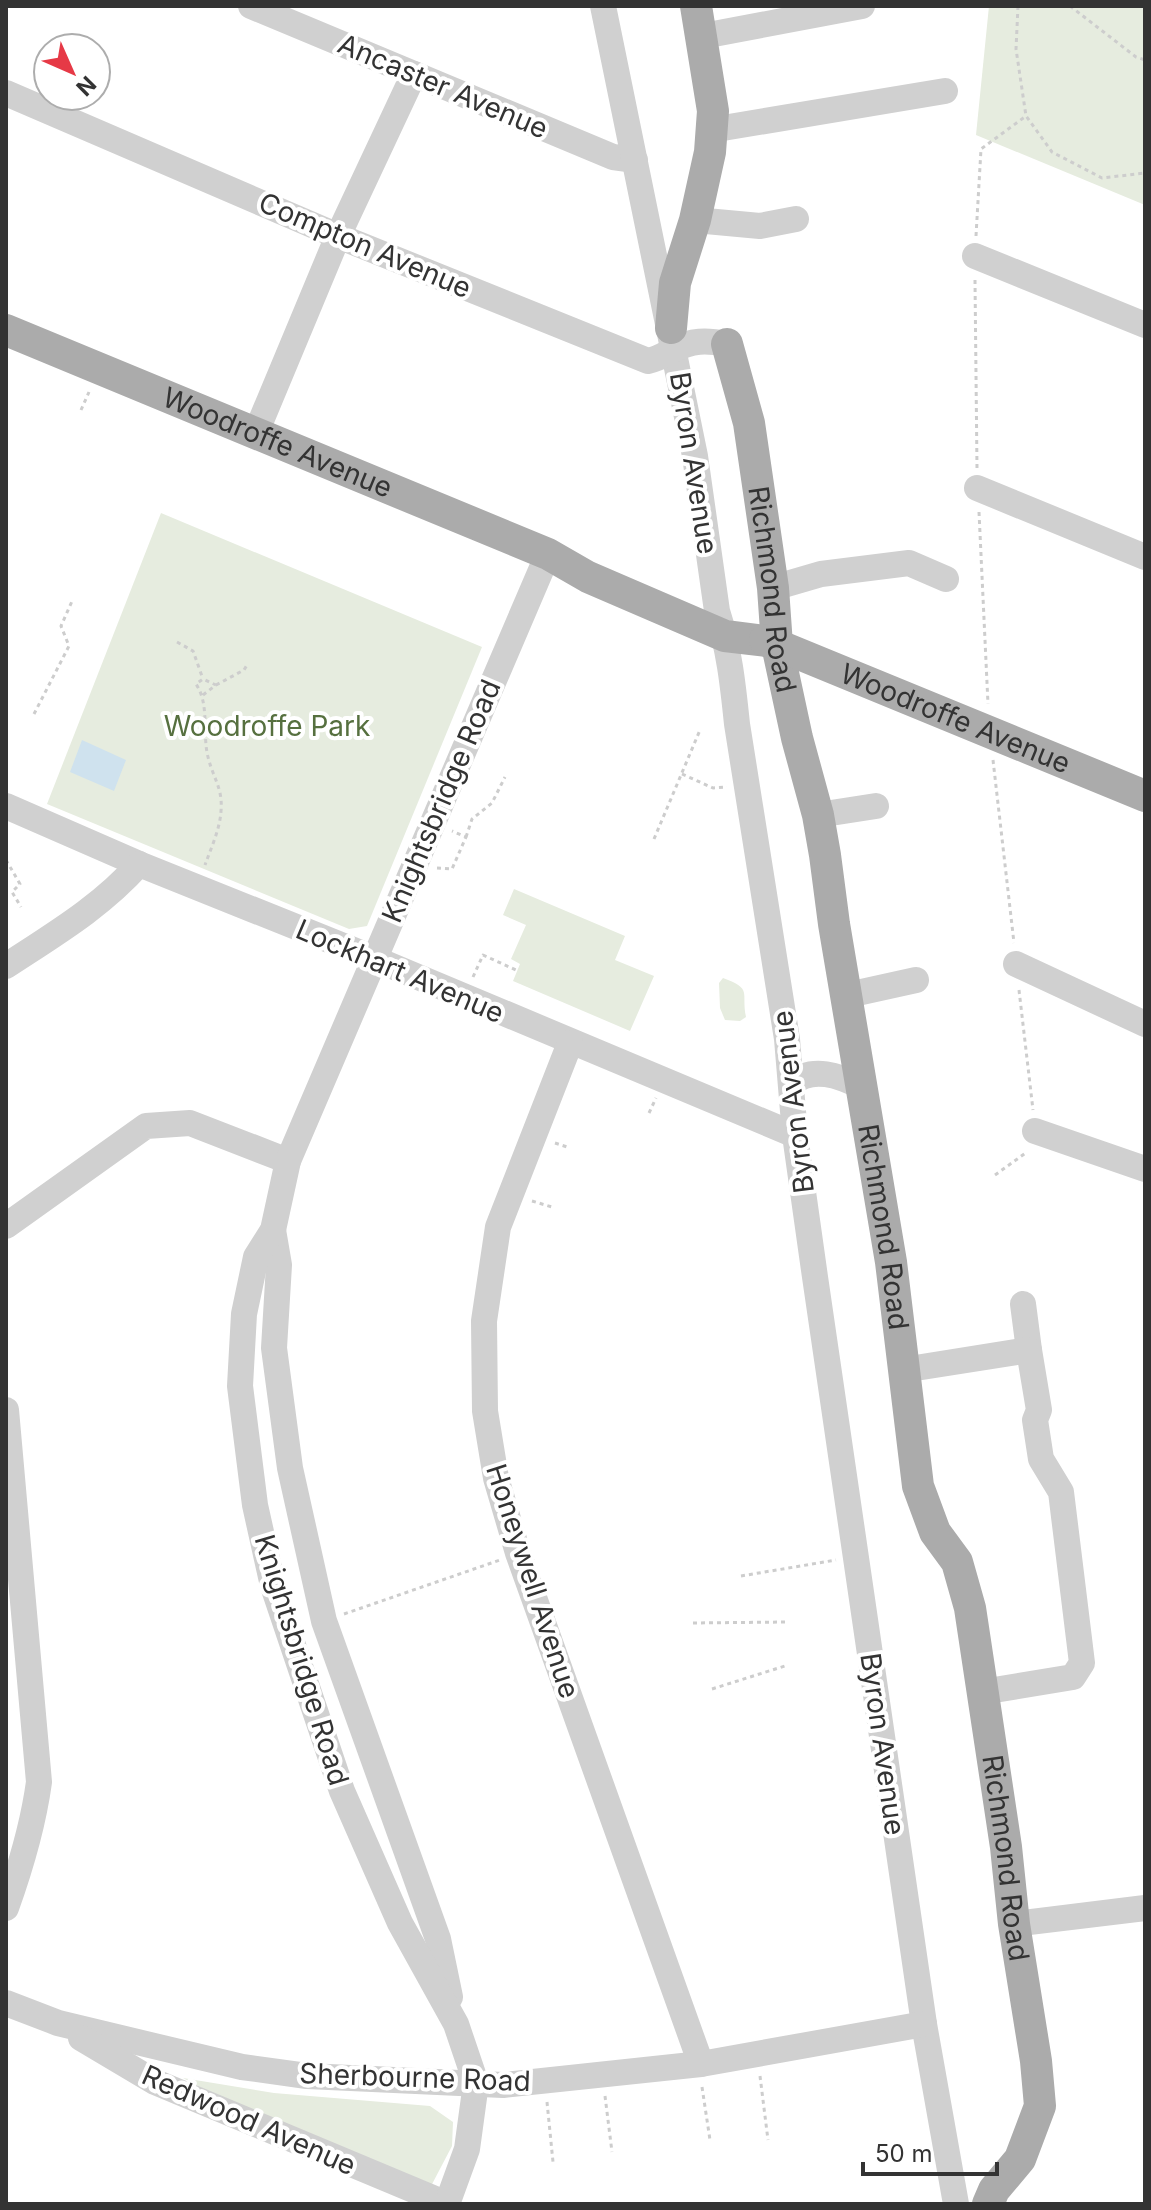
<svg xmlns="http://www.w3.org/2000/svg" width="1151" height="2210" font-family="Inter,sans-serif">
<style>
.green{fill:#e6ecdf}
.water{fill:#cfe2ee}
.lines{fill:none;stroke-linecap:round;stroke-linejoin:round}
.path{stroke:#cdcdcd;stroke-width:3;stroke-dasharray:4 4;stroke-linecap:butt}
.minor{stroke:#d0d0d0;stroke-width:26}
.major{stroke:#ababab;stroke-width:32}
.labels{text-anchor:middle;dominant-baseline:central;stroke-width:8;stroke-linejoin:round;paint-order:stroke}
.street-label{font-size:28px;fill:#333;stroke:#fff}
.park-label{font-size:28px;fill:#56703f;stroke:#fff}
</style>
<rect width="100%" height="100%" fill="#fff"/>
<g class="green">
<path d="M989 6H1145V205L976 135Z"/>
<path d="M161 513 482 647 367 926 349 929 47 804Z"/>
<path d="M514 889 625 936 615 960 654 976 630 1031 513 981 520 964 511 959 526 925 503 915Z"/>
<path d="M723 978C753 989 741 992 746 1017L740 1021 725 1020 720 1008 719 983Z"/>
<path d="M183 2078 274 2093 430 2106 453 2122 452 2146 430 2188 255 2116Z"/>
</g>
<path class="water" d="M82 740 126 760 114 791 70 772Z"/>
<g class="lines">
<g class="path">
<path d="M1018 6 1016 49 1026 116 1052 152 1102 178 1145 173"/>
<path d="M1070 6 1136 57 1145 60"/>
<path d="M976 236 981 149 1026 116"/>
<path d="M975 280 977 468"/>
<path d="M81 410 89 392"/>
<path d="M979 512 988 704"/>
<path d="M177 642 193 651 203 679"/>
<path d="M216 685 244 670 247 665"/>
<path d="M203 695 216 685 203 679 196 684C210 705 202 733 208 757 213 778 223 788 221 811 220 829 211 848 205 865"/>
<path d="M34 714 69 646 61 626 73 599"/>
<path d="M993 760 1014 943"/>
<path d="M682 774 713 788 727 787"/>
<path d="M466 837 472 819 492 803 505 777"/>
<path d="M654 839 700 730"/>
<path d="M6 860 20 884 12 892 21 907"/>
<path d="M437 868 452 869 466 837 452 831"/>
<path d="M473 977 483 955 516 970"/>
<path d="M1019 990 1033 1110"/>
<path d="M649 1113 656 1098"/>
<path d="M555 1143 570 1148"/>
<path d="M995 1175 1027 1152"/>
<path d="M532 1201 552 1207"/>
<path d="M741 1576 836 1560"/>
<path d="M344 1614 500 1560"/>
<path d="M693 1623 787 1622"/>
<path d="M712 1689 788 1665"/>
<path d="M760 2076 768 2140"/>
<path d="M702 2087 710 2140"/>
<path d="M605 2096 612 2152"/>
<path d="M547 2102 553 2162"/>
</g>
<g class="minor">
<path d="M251 6 613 157 635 160"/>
<path d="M603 6 695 456 717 611C729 648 733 685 737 724L787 1039 795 1135 815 1277 924 2024 956 2204"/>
<path d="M703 36 862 6"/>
<path d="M6 93 338 236 648 361C658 359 664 355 673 350 692 340 706 340 727 344"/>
<path d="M711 130 945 91"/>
<path d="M695 220 760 226 796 219"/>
<path d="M975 256 1145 325"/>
<path d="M255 435 338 236 414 74"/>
<path d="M977 488 1145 557"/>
<path d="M773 588 821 574 909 563 946 579"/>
<path d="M6 806 139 864 356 951 795 1135"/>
<path d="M818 815 876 806"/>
<path d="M1016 964 1145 1024"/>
<path d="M6 966C53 935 101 907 139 864"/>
<path d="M848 995 916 980"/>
<path d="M570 1043 498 1227 484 1321 485 1411 496 1478 518 1553 701 2064"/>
<path d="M791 1084C812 1065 840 1076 862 1087"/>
<path d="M1035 1131 1145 1169"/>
<path d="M6 1226 146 1126 190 1123 288 1161"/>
<path d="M273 1230 279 1265 274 1348 290 1468 324 1621 438 1939 450 1997"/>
<path d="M1023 1304 1029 1350"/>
<path d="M903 1370 1029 1350 1039 1410 1035 1420 1041 1459 1061 1492 1082 1663 1073 1677 982 1692"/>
<path d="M6 1410 39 1782C33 1826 21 1866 6 1908"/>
<path d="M1014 1924 1145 1908"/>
<path d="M6 2003 58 2023 242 2067 307 2076 503 2085 701 2064 924 2024"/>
<path d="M81 2038 155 2082 447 2204"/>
<path d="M447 2204 467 2149 476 2083 456 2024 400 1923 342 1791 273 1586 255 1505 240 1386 244 1314 256 1257 273 1230 288 1161 548 554"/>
</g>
<g class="major">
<path d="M671 328 675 283 695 220 710 152 713 111 696 6"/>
<path id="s1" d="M6 330 548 554 588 577 725 636 766 641"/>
<path id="s2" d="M727 344 749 423 773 588 777 645 797 738 818 815 825 855 834 924 891 1262 918 1486 935 1532 957 1562 970 1608 1006 1847 1014 1924 1036 2061 1040 2106 1020 2159 994 2190 988 2204"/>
<path id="s3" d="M765 640 1145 796"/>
</g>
</g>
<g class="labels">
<g class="street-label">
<text transform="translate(443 86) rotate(23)">Ancaster Avenue</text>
<text transform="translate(365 245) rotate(23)">Compton Avenue</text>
<text stroke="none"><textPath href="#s1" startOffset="294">Woodroffe Avenue</textPath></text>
<text transform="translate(694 463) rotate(81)">Byron Avenue</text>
<text stroke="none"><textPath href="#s2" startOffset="250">Richmond Road</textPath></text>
<text stroke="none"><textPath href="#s3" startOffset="206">Woodroffe Avenue</textPath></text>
<text transform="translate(441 801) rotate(-67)">Knightsbridge Road</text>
<text transform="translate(400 971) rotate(23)">Lockhart Avenue</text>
<text transform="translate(793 1102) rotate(-97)">Byron Avenue</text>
<text stroke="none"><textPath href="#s2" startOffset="898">Richmond Road</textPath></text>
<text transform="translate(533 1581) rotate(72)">Honeywell Avenue</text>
<text transform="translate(302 1660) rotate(73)">Knightsbridge Road</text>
<text transform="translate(883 1744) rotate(82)">Byron Avenue</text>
<text stroke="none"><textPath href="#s2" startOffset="1546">Richmond Road</textPath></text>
<text transform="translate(415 2077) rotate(2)">Sherbourne Road</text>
<text transform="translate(249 2120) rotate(24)">Redwood Avenue</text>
</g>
<g class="park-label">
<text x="267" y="726">Woodroffe Park</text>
</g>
</g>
<rect width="1151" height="2210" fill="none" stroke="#333333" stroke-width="16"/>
<g transform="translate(72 72) rotate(135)"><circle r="38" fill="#ffffff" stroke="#adadad" stroke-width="2"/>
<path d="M0-6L14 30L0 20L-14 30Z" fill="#e63946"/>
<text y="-12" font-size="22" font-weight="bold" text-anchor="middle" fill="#333333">N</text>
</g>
<path d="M863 2162v12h134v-12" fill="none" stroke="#333333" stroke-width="4"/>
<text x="875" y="2162" font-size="24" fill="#333333" stroke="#ffffff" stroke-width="6" paint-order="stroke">50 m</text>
</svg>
